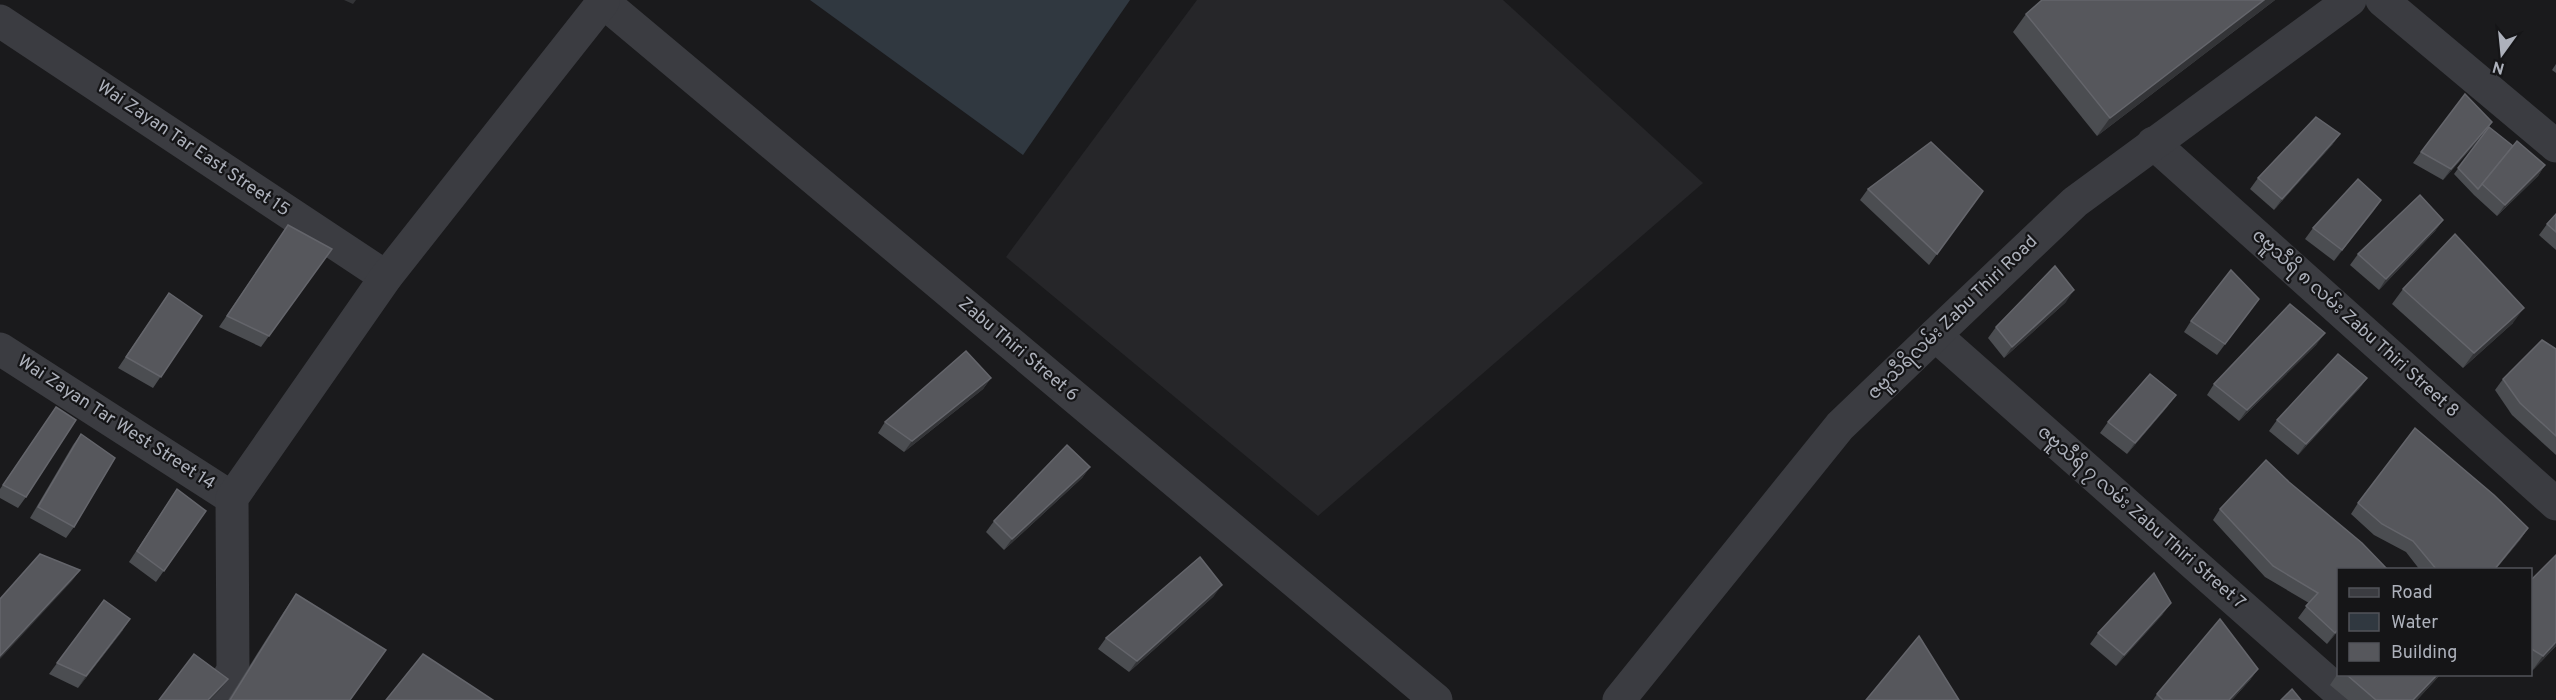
<svg xmlns="http://www.w3.org/2000/svg" width="2556" height="700" font-family="Overpass,'Noto Sans Myanmar',sans-serif">
<style>
.built{fill:#262629}
.water{fill:#303840}
.lines{fill:none;stroke-linecap:round;stroke-linejoin:round}
.minor{stroke:#3b3c41;stroke-width:33}
.wall{fill:#4b4d51}
.shaded-wall{fill:#333437}
.building{fill:#56575c;stroke:#64656b;stroke-width:1.5}
.labels{text-anchor:middle;dominant-baseline:central;stroke-width:4.5;stroke-linejoin:round;paint-order:stroke}
.street-label{font-size:18px;fill:#adb1bb;stroke:#151517}
</style>
<rect width="100%" height="100%" fill="#1a1a1c"/>
<path class="built" d="M1197 0H1503L1703 183 1318 516 1006 257Z"/>
<path class="water" d="M810 0H1130L1023 155Z"/>
<g class="lines">
<g class="minor">
<path d="M601 0 1436 700"/>
<path d="M2382 0 2556 146"/>
<path d="M0 21 386 277"/>
<path d="M2153 143 2556 504"/>
<path d="M1935 335 2348 700"/>
<path d="M0 349 232 498"/>
<path d="M216 700 233 670 232 498 386 277 603 2"/>
<path d="M1619 700 1840 426 1935 335 2075 202 2350 0"/>
</g>
</g>
<g class="wall">
<path d="M2275 0 2097 136 2013 32 2026 14Z"/>
<path d="M2556 64V73L2552 70Z"/>
<path d="M2492 122 2489 127 2513 146 2545 165 2538 176 2497 216 2474 195 2454 174 2482 136 2443 180 2413 163 2421 152Z"/>
<path d="M2340 134 2332 145 2274 210 2250 189 2258 178Z"/>
<path d="M1868 189 1983 191 1929 265 1860 200Z"/>
<path d="M2381 200 2334 261 2305 239 2313 228Z"/>
<path d="M2556 214V250L2539 235 2547 224Z"/>
<path d="M2443 220 2435 231 2379 290 2350 265 2358 254Z"/>
<path d="M288 225 332 249 261 347 219 327Z"/>
<path d="M2403 289 2513 323 2463 368 2392 304Z"/>
<path d="M169 293 202 316 153 388 118 368Z"/>
<path d="M2259 299 2217 355 2184 332 2191 321Z"/>
<path d="M2066 302 2004 358 1988 338 1996 327Z"/>
<path d="M2317 344 2239 421 2207 395 2214 384Z"/>
<path d="M2556 349V455L2512 415 2495 390 2503 379Z"/>
<path d="M991 378 983 389 904 452 878 433 885 422Z"/>
<path d="M2367 378 2359 389 2298 455 2269 431 2277 420Z"/>
<path d="M2168 406 2127 454 2100 433 2108 422Z"/>
<path d="M56 407 26 497 18 508 0 498V489Z"/>
<path d="M81 434 74 527 66 538 30 518 73 445Z"/>
<path d="M1090 467 1082 478 1004 550 986 532 994 521Z"/>
<path d="M2289 482 2338 631 2327 644 2298 618 2309 603 2265 577 2213 520 2220 509Z"/>
<path d="M177 489 206 511 156 582 129 562Z"/>
<path d="M2358 503 2528 528 2520 540 2495 570H2420L2406 552 2374 535 2351 514Z"/>
<path d="M2530 581 2556 646 2532 671 2530 670Z"/>
<path d="M296 594 351 700H228L283 613Z"/>
<path d="M1214 596 1129 672 1098 649 1106 638Z"/>
<path d="M104 600 123 630 78 688 49 674Z"/>
<path d="M2163 614 2116 666 2090 644 2098 633Z"/>
<path d="M2258 669 2250 680 2232 700H2153L2157 694Z"/>
<path d="M2338 673V675H2440L2417 700H2348L2330 685Z"/>
</g>
<g class="shaded-wall">
<path d="M344 0H356L353 4Z"/>
<path d="M2264 0H2275L2097 136 2110 118Z"/>
<path d="M2492 122 2485 133 2443 180 2451 169Z"/>
<path d="M2340 134 2332 145 2274 210 2282 199Z"/>
<path d="M2545 165 2538 176 2497 216 2505 205Z"/>
<path d="M2381 200 2373 212 2334 261 2342 250Z"/>
<path d="M2443 220 2435 231 2379 290 2386 279Z"/>
<path d="M2074 290 2066 302 2004 358 2012 347Z"/>
<path d="M2524 308 2513 323 2463 368 2474 353Z"/>
<path d="M2325 333 2317 344 2239 421 2247 410Z"/>
<path d="M991 378 983 389 904 452 912 441Z"/>
<path d="M2367 378 2359 389 2298 455 2306 444Z"/>
<path d="M2176 395 2168 406 2127 454 2135 443Z"/>
<path d="M1090 467 1082 478 1004 550 1012 539Z"/>
<path d="M2528 528 2520 540 2495 570H2494Z"/>
<path d="M80 570 72 581 0 659V656Z"/>
<path d="M1222 585 1214 596 1129 672 1137 661Z"/>
<path d="M2171 603 2163 614 2116 666 2124 655Z"/>
<path d="M130 619 123 630 78 688 86 676Z"/>
<path d="M2338 629V631L2327 644 2335 633Z"/>
<path d="M2556 642V646L2532 671 2543 656Z"/>
<path d="M2258 669 2250 680 2232 700H2229Z"/>
<path d="M2437 675H2440L2417 700H2413Z"/>
<path d="M228 679 220 690 210 700H208Z"/>
</g>
<g class="building">
<path d="M2042 0H2264L2110 118 2026 14Z"/>
<path d="M2465 94 2492 122 2451 169 2421 152Z"/>
<path d="M2316 117 2340 134 2282 199 2258 178Z"/>
<path d="M2489 127 2513 146 2478 189 2458 168Z"/>
<path d="M2517 141 2545 165 2505 205 2482 184Z"/>
<path d="M1931 142 1983 191 1937 254 1868 189Z"/>
<path d="M2358 179 2381 200 2342 250 2313 228Z"/>
<path d="M2420 195 2443 220 2386 279 2358 254Z"/>
<path d="M2556 214V232L2547 224Z"/>
<path d="M288 225 332 249 269 336 227 316Z"/>
<path d="M2455 234 2524 308 2474 353 2403 289Z"/>
<path d="M2055 266 2074 290 2012 347 1996 327Z"/>
<path d="M2231 270 2259 299 2225 344 2191 321Z"/>
<path d="M169 293 202 316 161 377 126 357Z"/>
<path d="M2290 304 2325 333 2247 410 2214 384Z"/>
<path d="M2542 340 2556 349V436L2520 403 2503 379Z"/>
<path d="M966 351 991 378 912 441 885 422Z"/>
<path d="M2338 354 2367 378 2306 444 2277 420Z"/>
<path d="M2150 374 2176 395 2135 443 2108 422Z"/>
<path d="M56 407 76 420 26 497 3 485Z"/>
<path d="M2415 428 2494 495 2528 528 2494 570H2437L2413 541 2382 524 2358 503Z"/>
<path d="M81 434 115 458 74 527 38 507Z"/>
<path d="M1067 445 1090 467 1012 539 994 521Z"/>
<path d="M2266 460 2289 482 2362 543 2388 570H2338V629L2335 633 2306 606 2318 593 2273 566 2220 509Z"/>
<path d="M177 489 206 511 164 571 137 551Z"/>
<path d="M40 554 80 570 0 656V599Z"/>
<path d="M2556 555V642L2543 656 2530 648V581Z"/>
<path d="M1200 557 1222 585 1137 661 1106 638Z"/>
<path d="M2154 573 2171 603 2124 655 2098 633Z"/>
<path d="M296 594 386 650 350 700H230Z"/>
<path d="M104 600 130 619 86 676 57 663Z"/>
<path d="M2220 619 2258 669 2229 700H2163L2157 694Z"/>
<path d="M1919 636 1959 700H1866Z"/>
<path d="M194 654 228 679 208 700H159Z"/>
<path d="M423 654 493 700H386Z"/>
<path d="M2347 675H2437L2413 700H2376Z"/>
<path d="M2292 689 2301 700H2281Z"/>
</g>
<g class="labels">
<g class="street-label">
<text transform="translate(193 149) rotate(34)">Wai Zayan Tar East Street 15</text>
<text transform="translate(1953 318) rotate(-44)">ဇဗူသီရိလမ်း Zabu Thiri Road</text>
<text transform="translate(2355 324) rotate(42)">ဇဗူသီရိ ၈ လမ်း Zabu Thiri Street 8</text>
<text transform="translate(1018 350) rotate(40)">Zabu Thiri Street 6</text>
<text transform="translate(116 423) rotate(33)">Wai Zayan Tar West Street 14</text>
<text transform="translate(2141 518) rotate(41)">ဇဗူသီရိ ၇ လမ်း Zabu Thiri Street 7</text>
</g>
</g>
<rect x="2337" y="568" width="195" height="108" fill="#151517" stroke="#525359" stroke-width="1.5"/>
<rect x="2349" y="588" width="30" height="9" fill="#3b3c41" stroke="#525359" stroke-width="1.5"/>
<text x="2391" y="598" font-size="18" fill="#adb1bb">Road</text>
<rect x="2349" y="613" width="30" height="18" fill="#303840" stroke="#525359" stroke-width="1.5"/>
<text x="2391" y="628" font-size="18" fill="#adb1bb">Water</text>
<rect x="2349" y="643" width="30" height="18" fill="#56575c" stroke="#525359" stroke-width="1.5"/>
<text x="2391" y="658" font-size="18" fill="#adb1bb">Building</text>
<g transform="translate(2502 54) rotate(195)" stroke="#151517" stroke-width="4.5" paint-order="stroke">
<path d="M0-4.5L10 22L0 15L-10 22Z" fill="#adb1bb"/>
<text y="-9" font-size="16" font-weight="bold" text-anchor="middle" fill="#adb1bb">N</text>
</g>
</svg>
